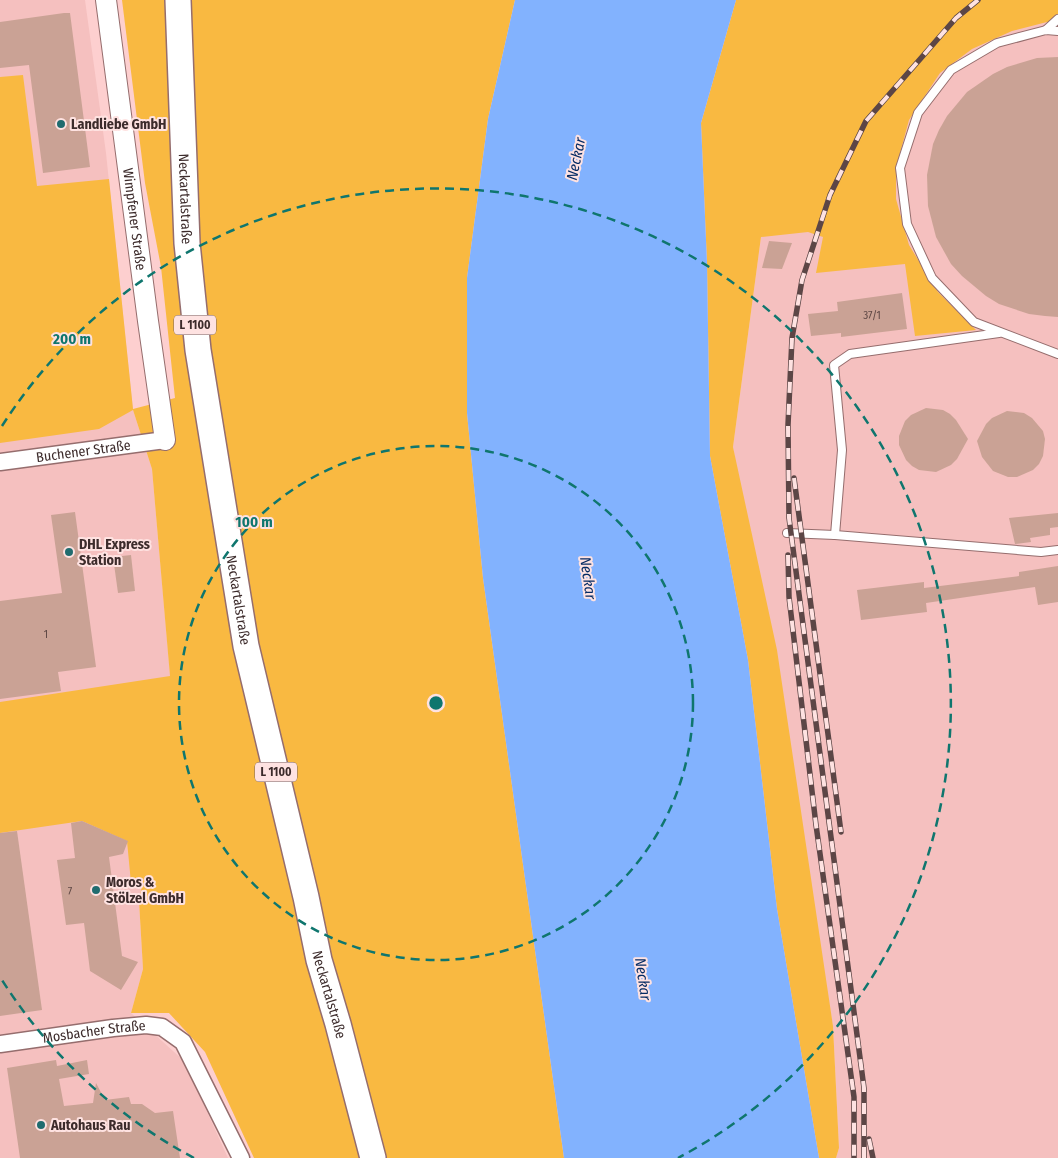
<svg xmlns="http://www.w3.org/2000/svg" width="1058" height="1158" font-family="'Fira Sans Condensed',sans-serif">
<style>
.built{fill:#f5c0bf}
.green{fill:#f9b941}
.water{fill:#82b2fe}
.building{fill:#caa295}
.lines{fill:none;stroke-linecap:round;stroke-linejoin:round}
.service-casing{stroke:#956d6d;stroke-width:10}
.minor-casing{stroke:#956d6d;stroke-width:19}
.tertiary-casing{stroke:#956d6d;stroke-width:22}
.primary-casing{stroke:#956d6d;stroke-width:28}
.service{stroke:#fff;stroke-width:8}
.minor{stroke:#fff;stroke-width:16}
.tertiary{stroke:#fff;stroke-width:20}
.primary{stroke:#fff;stroke-width:25}
.rail-casing{stroke:#5c4646;stroke-width:5.5}
.rail{stroke:#fee2e1;stroke-width:4;stroke-dasharray:11;stroke-linecap:butt}
.ring{fill:none;stroke:#0f766e;stroke-width:2.5;stroke-dasharray:9 6}
.poi-dot{fill:#206c6f;stroke:#fee2e1;stroke-width:2}
.labels{text-anchor:middle;dominant-baseline:central;stroke-width:4;stroke-linejoin:round;paint-order:stroke}
.number-label{font-size:11px;fill:#604946}
.shield{fill:#fee2e1;stroke:#766262;stroke-width:1}
.shield-label{font-size:12px;font-weight:bold;fill:#3c2b2b}
.poi-label{font-size:14px;font-weight:bold;fill:#3c2b2b;stroke:#fee2e1;text-anchor:start}
.street-label{font-size:14px;fill:#3c2b2b;stroke:#fee2e1}
.water-label{font-size:15px;font-style:italic;fill:#042a63;stroke:#fee2e1}
.centre{fill:#0f766e;stroke:#fee2e1;stroke-width:2.5}
.ring-label{font-size:15px;text-anchor:middle;font-weight:bold;fill:#0f766e;stroke:#fee2e1;stroke-width:4;stroke-linejoin:round;paint-order:stroke}
</style>
<rect width="100%" height="100%" fill="#fdcfcf"/>
<g class="built">
<path d="M0 0H85L106 153 133 410 152 469 173 708 139 901 143 969 131 1013 184 1061 228 1158H0Z"/>
<path d="M1058 0V1158H836L839 1148 833 1026 733 447 761 237 803 154 846 75Z"/>
</g>
<g class="green">
<path d="M122 0H515L488 119 467 278V413L483 578 564 1158H254L205 1052 169 1013H131L143 969 139 901 142 885 131 883 127 841 82 821 0 833V702L170 676 152 469 133 410 99 429 0 443V77L23 75 37 186 109 179 133 409 175 398 161 267 145 183Z"/>
<path d="M736 0H1058V23L1047 22 1012 31 972 49 940 73 909 120 896 168V199L909 245 938 292 976 330 915 336 905 264 816 273 823 237 808 232 761 237 733 447 777 650 833 1026 839 1148 836 1158H819L777 909 748 660 710 456 707 263 701 123Z"/>
</g>
<path class="water" d="M515 0H736L701 123 707 263 710 456 748 660 777 909 819 1158H564L483 578 467 413V278L488 119Z"/>
<g class="building">
<path d="M64 13H70L90 167 43 173 29 65 0 68V22Z"/>
<path d="M1058 57V317L1045 316 1029 314 999 304 986 296 962 276 951 264 936 237 928 206 927 175 933 144 939 130 947 116 967 92 993 74 1007 67 1037 58Z"/>
<path d="M769 241 792 243 782 269 762 268Z"/>
<path d="M902 293 907 329 841 337V333L811 336 808 314 838 311 837 302Z"/>
<path d="M926 408 943 410 950 414 956 420 968 439 957 459 951 465 936 472 919 470 912 466 906 460 899 445V436L905 421 911 415Z"/>
<path d="M1007 411 1024 413 1032 418 1043 431 1045 439 1043 456 1039 464 1033 470 1017 477H1008L993 471 982 457 977 441 986 424 992 418Z"/>
<path d="M75 512 96 667 58 672 61 691 0 699V601L62 593 51 515Z"/>
<path d="M1058 513V527L1050 528V535L1030 538 1031 542 1015 544 1009 518Z"/>
<path d="M131 555 135 591 118 593 113 557Z"/>
<path d="M1058 566V602L1038 605 1035 587 926 603 927 612 861 620 857 590 924 582V588L1019 576V572Z"/>
<path d="M82 821 128 841 123 854 109 857 122 956 138 962 121 990 90 971 84 923 66 925 57 860 75 858 71 823Z"/>
<path d="M17 831 42 1010 0 1016V833Z"/>
<path d="M56 1060 57 1066 87 1060 89 1074 59 1079 64 1106 93 1103 96 1083 105 1100 129 1097 131 1104H142L155 1113 173 1111 180 1158H20L7 1068Z"/>
</g>
<g class="lines">
<g class="service-casing">
<g id="service">
<path d="M1046 30 1058 19"/>
<path d="M1058 31 1046 30 997 43 951 70 918 113 900 168 907 224 932 278 974 322 1058 354"/>
<path d="M787 533 835 535 1041 552 1058 550"/>
<path d="M835 535 842 450 834 365 850 354 999 333"/>
</g>
</g>
<g class="minor-casing">
<g id="minor">
<path id="s1" d="M0 462 165 440"/>
<path id="s2" d="M0 1044 113 1028 146 1025 162 1027 183 1042 241 1158"/>
</g>
</g>
<g class="tertiary-casing">
<g id="tertiary">
<path id="s3" d="M106 0 148 321 165 440"/>
</g>
</g>
<g class="primary-casing">
<g id="primary">
<path id="s4" d="M178 0 187 243 198 350 246 646 306 897 319 960 338 1024 373 1158"/>
</g>
</g>
<use href="#service" class="service"/>
<use href="#minor" class="minor"/>
<use href="#tertiary" class="tertiary"/>
<use href="#primary" class="primary"/>
<g class="rail-casing">
<g id="rail">
<path d="M794 478 841 832"/>
<path d="M788 555 789 597 816 825 854 1097V1158"/>
<path d="M869 1139 873 1158"/>
<path d="M864 1158V1088L789 518 788 425 792 338 802 280 830 195 866 121 956 18 978 0"/>
</g>
</g>
<use href="#rail" class="rail"/>
</g>
<g class="ring">
<circle cx="436" cy="703" r="257"/>
<path d="M194 1158A515 515 0 0 1 2 980M2 426A515 515 0 1 1 678 1158"/>
</g>
<g class="poi-dot">
<circle cx="61" cy="124" r="5"/>
<circle cx="69" cy="552" r="5"/>
<circle cx="96" cy="890" r="5"/>
<circle cx="41" cy="1125" r="5"/>
</g>
<g class="labels">
<g class="number-label">
<text x="872" y="315">37/1</text>
<text x="46" y="634">1</text>
<text x="70" y="891">7</text>
</g>
<g class="shield">
<rect x="174" y="315.5" width="42" height="19" rx="4"/>
<rect x="255" y="762.5" width="42" height="19" rx="4"/>
</g>
<g class="shield-label">
<text x="195" y="325">L 1100</text>
<text x="276" y="772">L 1100</text>
</g>
<g class="poi-label">
<text x="71" y="124">Landliebe GmbH</text>
<text x="79" y="544">DHL Express<tspan x="79" dy="16">Station</tspan></text>
<text x="106" y="882">Moros &amp;<tspan x="106" dy="16">Stölzel GmbH</tspan></text>
<text x="51" y="1125">Autohaus Rau</text>
</g>
<g class="street-label">
<text stroke="none"><textPath href="#s4" startOffset="199">Neckartalstraße</textPath></text>
<text stroke="none"><textPath href="#s3" startOffset="221">Wimpfener Straße</textPath></text>
<text stroke="none"><textPath href="#s1" startOffset="84">Buchener Straße</textPath></text>
<text stroke="none"><textPath href="#s4" startOffset="604">Neckartalstraße</textPath></text>
<text stroke="none"><textPath href="#s4" startOffset="1009">Neckartalstraße</textPath></text>
<text stroke="none"><textPath href="#s2" startOffset="95">Mosbacher Straße</textPath></text>
</g>
<g class="water-label">
<text transform="translate(576 159) rotate(-78)">Neckar</text>
<text transform="translate(588 578) rotate(82)">Neckar</text>
<text transform="translate(643 979) rotate(82)">Neckar</text>
</g>
</g>
<circle cx="436" cy="703" r="8" class="centre"/>
<g class="ring-label">
<text x="72" y="344">200 m</text>
<text x="254" y="527">100 m</text>
</g>
</svg>
